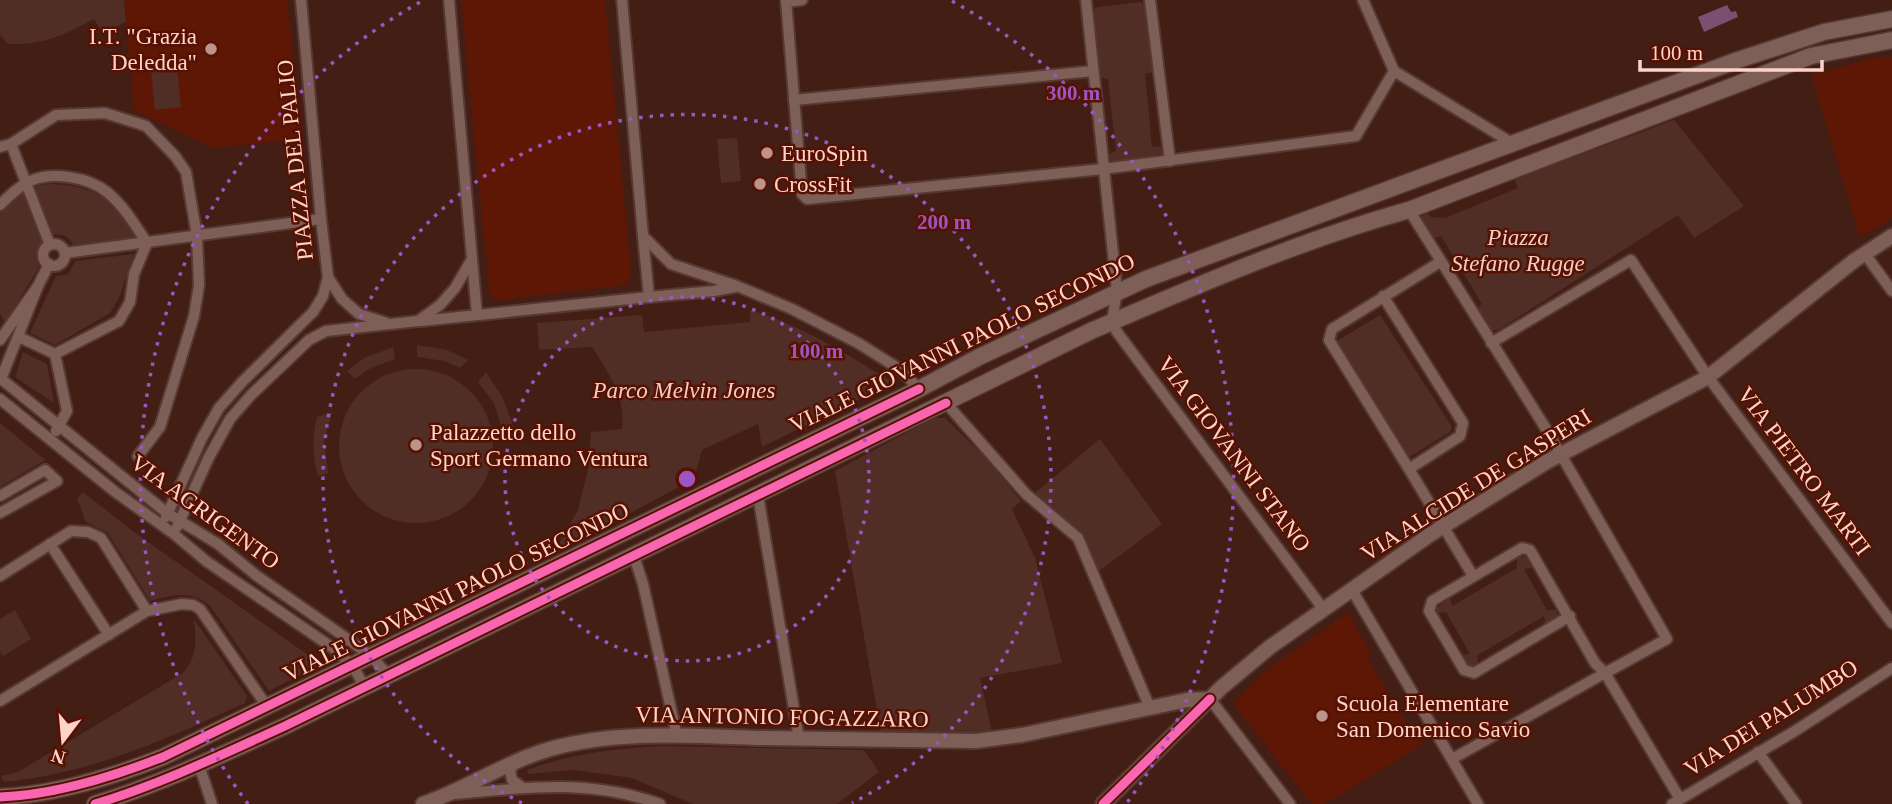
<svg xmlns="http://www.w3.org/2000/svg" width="1892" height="804" font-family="Georgia,serif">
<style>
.built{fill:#5e1705}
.green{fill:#502d25}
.water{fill:#7c4e70}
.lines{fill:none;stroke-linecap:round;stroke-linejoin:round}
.minor-casing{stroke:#563933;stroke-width:14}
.tertiary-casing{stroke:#563933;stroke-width:18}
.secondary-casing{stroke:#563933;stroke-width:19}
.minor{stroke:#7d5f58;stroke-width:10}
.tertiary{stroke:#7d5f58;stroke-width:14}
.secondary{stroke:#7d5f58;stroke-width:16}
.cycleway-casing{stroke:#561102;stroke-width:13}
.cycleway{stroke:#f766af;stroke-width:9}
.ring{fill:none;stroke:#9c56c1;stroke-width:3.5;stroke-dasharray:3.5 7}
.poi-dot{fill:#bd9489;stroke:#561102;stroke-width:2.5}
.labels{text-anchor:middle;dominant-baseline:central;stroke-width:5;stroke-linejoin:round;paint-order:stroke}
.poi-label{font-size:23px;fill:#fed3c8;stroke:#561102;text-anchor:start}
.street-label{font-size:23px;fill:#fed3c8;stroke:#561102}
.park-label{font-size:23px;font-style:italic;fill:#f3cdc4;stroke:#561102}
.centre{fill:#9c56c1;stroke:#561102;stroke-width:3.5}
.ring-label{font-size:21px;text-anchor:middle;font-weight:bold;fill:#9c56c1;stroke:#561102;stroke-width:5;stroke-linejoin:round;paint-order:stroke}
</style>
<rect width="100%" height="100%" fill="#431e15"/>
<g class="built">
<path d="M124 0H287L302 139 213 148 134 110Z"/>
<path d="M461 0H605L631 273 627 285 499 300 490 296Z"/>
<path d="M1892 57V218L1860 237 1811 75 1874 58Z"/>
<path d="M1348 613 1370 652 1368 659 1408 728 1416 730 1423 744 1325 804H1312L1233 704 1264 672Z"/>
</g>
<g class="green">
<path d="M0 0H124L126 22 103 33 94 19C63 36 43 45 8 44L0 35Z"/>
<path d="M1141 2 1146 7 1153 72 1145 74 1152 146 1161 147 1162 154 1111 162 1108 154 1116 151 1108 79 1100 78 1093 10 1097 7Z"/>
<path d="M176 58 181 107 155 110 150 61Z"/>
<path d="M1674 120 1744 206 1694 238 1678 215 1498 330H1490L1477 308 1482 304 1441 236 1434 238 1421 217 1427 212 1431 217 1445 218 1518 188 1514 179Z"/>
<path d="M737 138 741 181 721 183 717 139Z"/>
<path d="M47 184C95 184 112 199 137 237L74 245 66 236 53 234 34 187Z"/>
<path d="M23 190 43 240 36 255 39 267 5 323 0 313V211Z"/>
<path d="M134 254 119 298 110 313 55 345 30 333 56 276 67 275 76 261Z"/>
<path d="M750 310C799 324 845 353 889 380L888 385 762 447 758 424 702 450 694 479 561 550 558 545 578 510 589 465 591 432 622 429C626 398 608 372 592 347L539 350 537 323 642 315 644 332 750 322Z"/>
<path d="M1380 315 1452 427 1450 432 1411 456 1407 455 1337 345V341Z"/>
<path d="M417 345 447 350 468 360 460 368 444 361 417 357Z"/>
<path d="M393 347 395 359 369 369 355 379 347 371 364 358Z"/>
<path d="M23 352 47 364 54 403 15 377Z"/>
<circle cx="416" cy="446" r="77"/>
<path d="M486 372 503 398 515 431 503 433 494 403 478 382Z"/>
<path d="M332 412 324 441 328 473 318 476C312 455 312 438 317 417Z"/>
<path d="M934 418H945L985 457 1021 501 1012 509 1035 558 1062 663 980 678 992 733 954 735 881 733 835 471Z"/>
<path d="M0 423 45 460 0 487Z"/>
<path d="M1100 439 1162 524 1099 571 1084 537 1035 493Z"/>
<path d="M83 492 134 532 321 664 269 691 211 607C191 589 173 595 150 601L108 533 86 522 77 499Z"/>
<path d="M1522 556 1526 557 1532 568 1524 569 1547 610H1556L1558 616 1545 624 1544 616 1478 655 1477 665 1469 666 1463 655 1470 654 1446 612 1437 613 1436 609 1450 598 1452 606 1517 568V558Z"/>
<path d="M15 610 31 639 3 656 0 651V619Z"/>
<path d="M194 619 247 696 245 703C162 741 96 772 4 782L1 776 18 772 183 673C198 656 196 641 194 619Z"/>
<path d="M661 746 864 750 879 772 837 804H693L632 778 574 770 528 774 527 770C572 753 613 749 661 746Z"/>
</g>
<path class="water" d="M1727 5 1731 12 1736 11 1738 17 1704 32 1698 17Z"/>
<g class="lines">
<g class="minor-casing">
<g id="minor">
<path d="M301 0 321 219 328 277 342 299 359 314 387 323"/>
<path d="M449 0 477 315"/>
<path d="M622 0 643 236 671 264 737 286 792 309 858 343 901 370 919 389"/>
<path d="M786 0 802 194 807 199 1103 169 1356 136 1394 71 1363 0"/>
<path d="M1086 0 1117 291 1112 322 1117 332 1324 610"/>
<path d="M1150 0 1170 161"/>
<path d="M786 2 802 0"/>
<path d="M1394 71 1512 143"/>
<path d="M794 100 1093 71"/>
<path d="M11 144 50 245"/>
<path d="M0 147 11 144 56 115 105 113 146 126 175 156 186 172 197 236 199 285 194 316 160 427 138 456"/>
<path d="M0 205C9 196 18 187 30 181 52 171 88 177 107 192 124 206 135 225 147 243L134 274 130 302 119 321 55 354 19 337"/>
<path d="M1409 210 1548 432 1667 639 1605 673 1680 799"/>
<path d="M643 236 649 297 714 291 735 287"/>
<circle cx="54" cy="255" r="11"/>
<path d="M65 253 321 219"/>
<path d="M1865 254 1892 291"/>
<path d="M1383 296 1463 423 1460 436 1409 469 1329 340 1332 329 1440 262"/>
<path d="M421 321 649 297"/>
<path d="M0 340 38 286 49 264"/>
<path d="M1491 343 1631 260 1708 377 1892 623"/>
<path d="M55 354 67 411 56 431"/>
<path d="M0 378 167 513 218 544 257 576 342 635 371 656 388 675"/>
<path d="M1 379 38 286"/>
<path d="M0 399 114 491 174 534 206 561 333 648 352 665 365 687"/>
<path d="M946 403 1026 494 1078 538 1150 708"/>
<path d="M1409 469 1473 576"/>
<path d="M758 495 799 739"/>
<path d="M0 496 45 470 57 481 0 513"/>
<path d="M166 517 202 438 219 408 242 382 313 312 323 296 328 277"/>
<path d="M177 527 209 457 230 419 251 395 309 340 326 331 418 321 440 305 455 288 472 259"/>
<path d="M50 544 109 635"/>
<path d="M634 556 643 584 677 736"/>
<path d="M0 576 71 531 88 532 101 538 147 611"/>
<path d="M1352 590 1478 804"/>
<path d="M1210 699 1290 804"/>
<path d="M0 701 147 611 182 604 193 605 200 609 266 705"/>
<path d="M1758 752 1796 804"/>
<path d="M1452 759 1605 673 1595 663 1530 550 1522 548 1432 601 1429 611 1464 670 1474 673 1570 616"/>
<path d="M516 761 510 771 512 780 523 788"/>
<path d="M199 765 212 804"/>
<path d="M452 794C527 788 588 778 660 804"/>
<path d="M1672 804 1795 731 1892 668"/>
</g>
</g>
<g class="tertiary-casing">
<g id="tertiary">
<path d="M423 804C467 789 505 762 550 749 617 730 689 736 757 738 830 739 903 740 976 741L1022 735 1187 700 1210 699"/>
<path d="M1103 804 1222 687 1270 647 1431 534 1548 461 1708 377 1855 260 1892 236"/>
</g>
</g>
<g class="secondary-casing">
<g id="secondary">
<path d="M0 797C55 795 112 777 163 757L919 389 979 357 1146 279 1738 60 1824 32 1892 19"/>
<path d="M95 804C161 784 223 754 285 726L1093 330C1196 286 1301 240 1409 210L1811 56 1892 40"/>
</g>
</g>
<use href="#minor" class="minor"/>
<use href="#tertiary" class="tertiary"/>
<use href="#secondary" class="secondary"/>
<g class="cycleway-casing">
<g id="cycleway">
<path d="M0 797C55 795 112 777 163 757L919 389"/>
<path d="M95 804C161 784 223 754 285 726L946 403"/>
<path d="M1103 804 1210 699"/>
</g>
</g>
<use href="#cycleway" class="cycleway"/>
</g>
<g class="ring">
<circle cx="687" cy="479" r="182"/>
<path d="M522 803A364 364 0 1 1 852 803"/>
<path d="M248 804A546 546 0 0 1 422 1M952 1A546 546 0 0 1 1126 804"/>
</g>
<g class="poi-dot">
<circle cx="211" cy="49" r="7"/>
<circle cx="767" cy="153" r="7"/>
<circle cx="760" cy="184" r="7"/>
<circle cx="416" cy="445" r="7"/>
<circle cx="1322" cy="716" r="7"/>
</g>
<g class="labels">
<g class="poi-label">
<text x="197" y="36" text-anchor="end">I.T. "Grazia<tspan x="197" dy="26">Deledda"</tspan></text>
<text x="781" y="153">EuroSpin</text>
<text x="774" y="184">CrossFit</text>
<text x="430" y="432">Palazzetto dello<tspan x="430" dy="26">Sport Germano Ventura</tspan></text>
<text x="1336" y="703">Scuola Elementare<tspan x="1336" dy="26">San Domenico Savio</tspan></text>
</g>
<g class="street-label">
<text transform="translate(295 160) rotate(-96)">PIAZZA DEL PALIO</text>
<text transform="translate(962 343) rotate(-26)">VIALE GIOVANNI PAOLO SECONDO</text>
<text transform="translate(1234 454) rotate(53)">VIA GIOVANNI STANO</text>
<text transform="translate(1804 471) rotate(53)">VIA PIETRO MARTI</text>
<text transform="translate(1476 485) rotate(-32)">VIA ALCIDE DE GASPERI</text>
<text transform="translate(205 512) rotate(36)">VIA AGRIGENTO</text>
<text transform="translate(456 592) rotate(-26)">VIALE GIOVANNI PAOLO SECONDO</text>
<text transform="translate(782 717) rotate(1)">VIA ANTONIO FOGAZZARO</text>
<text transform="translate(1771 718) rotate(-32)">VIA DEI PALUMBO</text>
</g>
<g class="park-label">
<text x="1518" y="237">Piazza<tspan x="1518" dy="26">Stefano Rugge</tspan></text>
<text x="684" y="390">Parco Melvin Jones</text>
</g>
</g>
<circle cx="687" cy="479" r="10" class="centre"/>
<g class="ring-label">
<text x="1073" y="100">300 m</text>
<text x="944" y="229">200 m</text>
<text x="816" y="358">100 m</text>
</g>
<g transform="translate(63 741) rotate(196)" stroke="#561102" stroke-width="5" paint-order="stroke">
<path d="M0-5L12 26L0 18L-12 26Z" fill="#fed3c8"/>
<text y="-10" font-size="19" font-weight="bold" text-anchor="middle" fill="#fed3c8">N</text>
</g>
<path d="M1640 60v10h182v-10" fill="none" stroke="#fed3c8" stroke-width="3.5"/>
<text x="1650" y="60" font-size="21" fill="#fed3c8" stroke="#561102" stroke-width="5" paint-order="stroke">100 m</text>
</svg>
